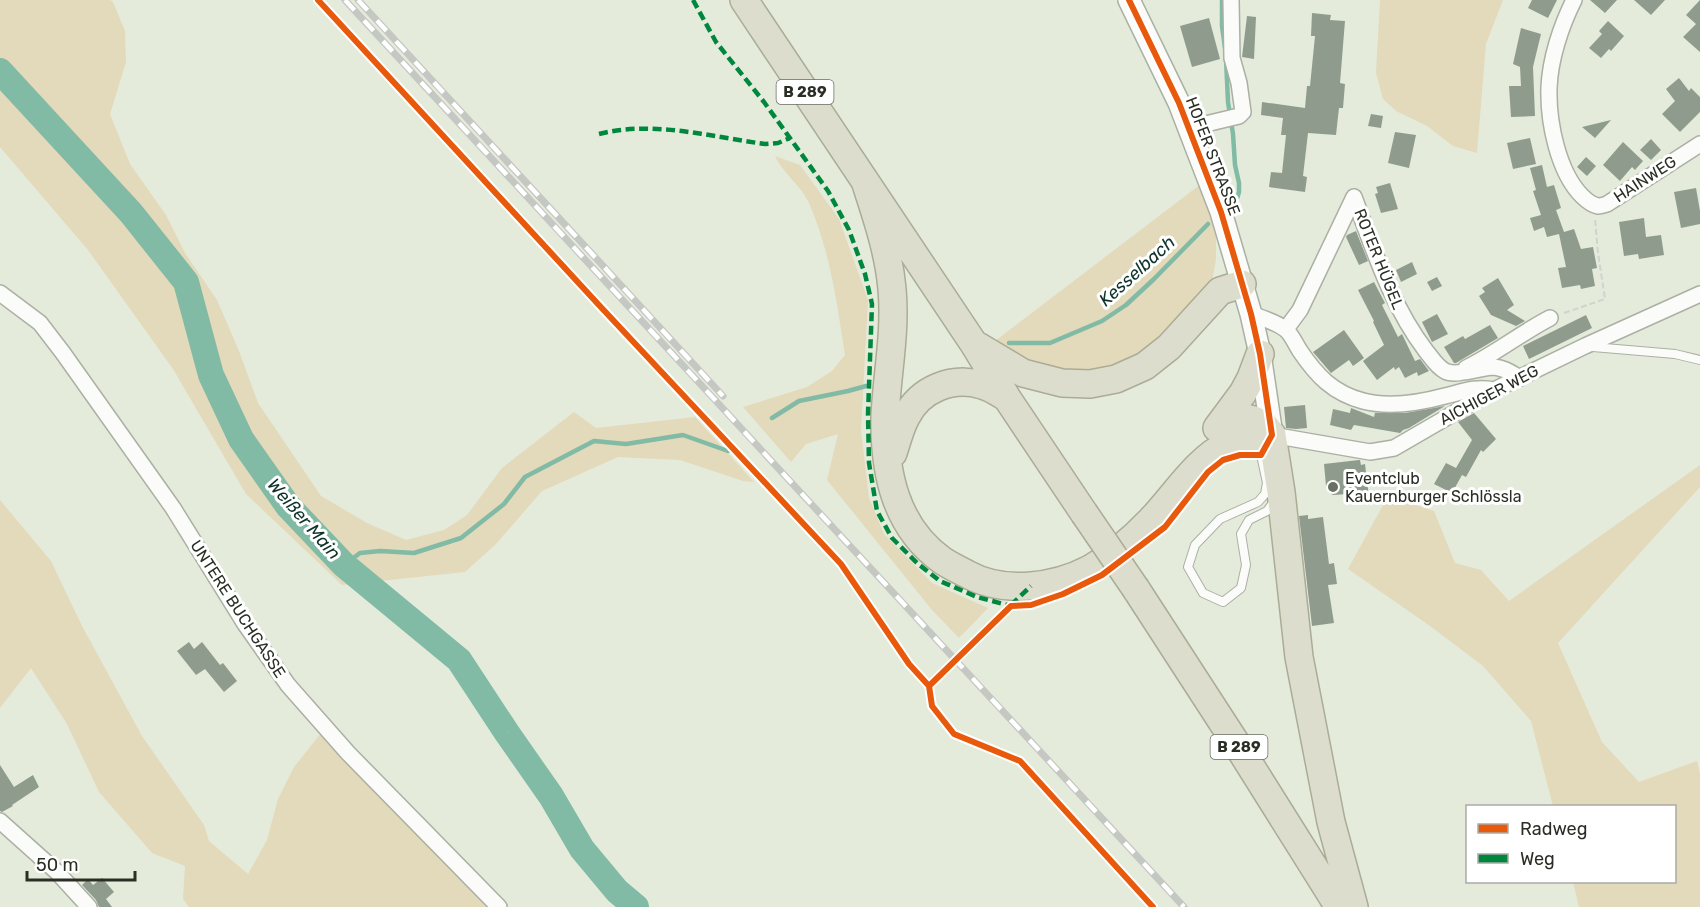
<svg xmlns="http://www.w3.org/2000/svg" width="1700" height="907" font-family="Rubik,sans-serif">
<rect width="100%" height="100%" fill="#e4ebdb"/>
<path fill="#e3d9bb" d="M0,0H110L113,2L125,31L126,62L110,114L130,164L166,215L185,253L217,300L239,351L258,403L321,496L367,523L406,540L444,530L467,515L502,468L574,412L596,428L695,417L754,482L743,481L680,460L618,457L542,491L496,544L465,572L342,585L246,494L173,369L88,250L0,147Z
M1380,0H1503L1486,44L1477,153L1453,146L1427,126L1396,111L1383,99L1376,73Z
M775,156L800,165L839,219L868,300L861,430L869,498L884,534L932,583L988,608L959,638L932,610L827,480L838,434L806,444L791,462L743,407L807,387L832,371L845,355C837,304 830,249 808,201C800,185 783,173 775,156Z
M1201,184L1216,228V259L1212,282L1147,356L1075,377L1039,369L991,344Z
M1700,465V487L1558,643L1602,742L1639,782L1697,761L1700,774V907H1579L1573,882H1674V806H1553L1531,721L1483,666L1430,626L1348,569L1388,496L1434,511L1455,563L1481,570L1509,601Z
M0,500L51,561L81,624L142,736L204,825L209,841L248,874L267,840L278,799L294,767L322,732L494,907H189L183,899L185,866L152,853L99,792L67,724L31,668L0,708Z"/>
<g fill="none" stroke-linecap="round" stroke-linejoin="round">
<path stroke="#81baa5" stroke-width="4.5" d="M1222,0V26L1225,48
M1226,59L1228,102L1233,134L1235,165L1239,183V192L1235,205
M1009,343H1050L1102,321L1126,305L1154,279L1208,224
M772,418L799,401L848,391L866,386
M344,565L360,553L380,551L414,553L461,538L504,504L525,477L594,441L626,444L683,435L728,451"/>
<path stroke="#81baa5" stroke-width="26" d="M0,71L131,213L186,282L211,375L241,439L288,506L344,565L459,660L507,733L551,796L582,849L617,891L636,907"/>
</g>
<path fill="#8f9c8d" d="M1532,0H1557L1548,18L1528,8Z
M1590,0H1617L1605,13Z
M1634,0H1665L1651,15Z
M1700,0V52L1683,37L1696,24L1686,15Z
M1312,13L1331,15L1330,20L1345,21L1340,83L1345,84L1343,108H1339L1336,135L1308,133L1303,176L1307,177L1305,192L1269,187L1271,172L1282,173L1286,135H1281L1283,118L1261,115L1262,102L1305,108L1307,86H1310L1315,36H1311Z
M1247,16L1256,17L1254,59L1242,57Z
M1209,18L1220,59L1192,67L1180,26Z
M1608,21L1624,36L1611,51L1609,49L1601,58L1589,48L1602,34L1599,31Z
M1521,28L1541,34L1533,67L1535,116L1511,117L1509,86H1521L1520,67L1513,64Z
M1679,78L1689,91L1691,88L1700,97V112L1680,132L1662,114L1675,101L1666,89Z
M1371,114L1383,116L1381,128L1368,126Z
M1611,120L1595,138L1582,127Z
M1395,132L1416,135L1409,168L1388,163Z
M1530,138L1536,164L1513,169L1507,143Z
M1651,139L1661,150L1651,160L1640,150Z
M1623,142L1643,161L1635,170L1632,167L1620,181L1603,165Z
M1586,157L1596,166L1587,176L1577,167Z
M1542,165L1547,187L1554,185L1561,208L1556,210L1564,232L1574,229L1581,249L1593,247L1597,268L1592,269L1595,286L1581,289L1580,285L1562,288L1558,268L1566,267L1559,234L1547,237L1544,227L1534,231L1530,218L1541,215L1533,191L1536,190L1530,168Z
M1390,183L1398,209L1381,213L1375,194L1378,193L1376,187Z
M1696,188L1700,211V224L1681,228L1674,192Z
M1644,218L1646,237L1661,235L1664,255L1639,259L1638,254L1624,256L1619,222Z
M1356,231L1368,261L1359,265L1346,237L1347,235Z
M1412,262L1417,274L1401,282L1396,270Z
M1437,277L1442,286L1432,291L1427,282Z
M1498,278L1514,305L1507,310L1525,321L1516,326L1491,315L1479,296L1485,292L1482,288Z
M1374,282L1385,303L1382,305L1398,337L1402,334L1415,361L1420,359L1429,371L1418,376L1417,372L1405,378L1399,367L1395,370L1394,367L1377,380L1363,361L1384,345L1373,322L1374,321L1358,290Z
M1437,314L1448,334L1432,342L1422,322Z
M1586,315L1592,328L1529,359L1523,346Z
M1490,325L1498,338L1456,363H1454L1444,347L1463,336L1465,339Z
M1344,330L1364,358L1353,366L1349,360L1331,373L1313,352Z
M1305,405L1307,428L1296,429L1286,428L1284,407Z
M1445,406L1409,428L1403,430L1400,433L1354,425L1351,430L1330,425L1333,409L1350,413L1351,408L1374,417L1375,413H1405Z
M1474,413L1496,439L1483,452L1481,450L1466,477L1462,475L1452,493L1434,484L1446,463L1456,468L1472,440L1458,422Z
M1359,460H1360L1361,465L1365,464L1370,505L1350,500L1349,494L1333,495L1329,492L1326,486L1324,464Z
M1308,515V519L1323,517L1329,564L1334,563L1337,584L1328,585L1334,623L1312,626L1299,516Z
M189,642L194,649L202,642L220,665L223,663L237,681L224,692L205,669L196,675L177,651Z
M0,765L14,787L33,775L39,787L12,805L13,806L2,812L0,811Z
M102,878L114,892L106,899L112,907H99L96,900L82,885L88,879L93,885Z"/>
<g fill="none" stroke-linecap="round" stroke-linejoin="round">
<defs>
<path id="lane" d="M1593,347L1675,354L1700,360
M1266,446L1261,455L1267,483L1265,494L1258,502L1220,519L1195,545L1188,567L1203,593L1223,602L1241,588L1246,565L1241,534L1249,520L1267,511L1275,500"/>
<path id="street" d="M1574,0C1561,26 1550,59 1549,88C1548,122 1558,172 1582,196C1586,200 1592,205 1598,206C1601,206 1604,205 1607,204L1700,144
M1189,128L1239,116L1243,112L1239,83L1232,58L1231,0
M1354,197C1374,250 1391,305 1426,351C1431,357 1437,367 1445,371C1455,377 1483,367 1494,367C1505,368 1511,373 1520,378
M0,293L40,323L63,353L173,508L245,624L288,685L348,753L499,907
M1251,314C1262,318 1276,322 1285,329C1291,333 1296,345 1300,351C1317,376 1333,393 1363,401C1390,408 1419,403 1445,396C1462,392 1476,386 1494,390
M1286,329L1300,310L1354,197
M1466,368C1495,354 1521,333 1550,318
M1272,435L1370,452L1394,448L1494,390L1585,346L1700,294
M0,821L57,872L89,907"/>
<path id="secondary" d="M1129,0L1179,103L1221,212L1251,314L1260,354L1272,435"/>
<path id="highway" d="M744,0L974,344L1007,398L1084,513
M866,184C877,218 889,253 892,289C896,332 887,374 885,416C884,472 895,527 943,561C951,566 959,570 967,574C1003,594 1054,588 1090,569C1111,557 1133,539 1150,521C1172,499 1198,457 1227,445C1241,440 1257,438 1272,435
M978,346L1023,373L1062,383L1090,384L1116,379L1145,366L1169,347L1220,291L1242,284
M1221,423L1240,417L1254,420L1264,425L1272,435L1281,492L1299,657L1331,822L1354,907
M1217,428L1243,393L1251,378L1260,354
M893,453C897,441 900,428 906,417C920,389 952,376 982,385C991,387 999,393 1007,398
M1136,589L1243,754L1339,907"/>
</defs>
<use href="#lane" stroke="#aab0a3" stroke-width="10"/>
<use href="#street" stroke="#aab0a3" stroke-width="18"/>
<use href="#secondary" stroke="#aab0a3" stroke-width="24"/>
<use href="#highway" stroke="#aaac96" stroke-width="30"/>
<path stroke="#d1d3cf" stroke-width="2" stroke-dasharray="6 3" stroke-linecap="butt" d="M1564,313L1605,299L1598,253L1595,219"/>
<use href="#lane" stroke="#fbfcfa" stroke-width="8"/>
<use href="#street" stroke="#fbfcfa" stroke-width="15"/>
<use href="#secondary" stroke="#fbfcfa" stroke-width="21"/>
<use href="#highway" stroke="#ddddcd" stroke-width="27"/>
<defs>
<path id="rail" d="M345,0L1184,907
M358,0L723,396"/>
</defs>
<use href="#rail" stroke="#c5c7c3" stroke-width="7"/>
<use href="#rail" stroke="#fff" stroke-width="4.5" stroke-dasharray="14" stroke-linecap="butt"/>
<defs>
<path id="highway-bridge" d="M1084,513L1136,589"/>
</defs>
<use href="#highway-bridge" stroke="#aaac96" stroke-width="30" stroke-linecap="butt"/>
<use href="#highway-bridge" stroke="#ddddcd" stroke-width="27"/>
<path stroke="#00873e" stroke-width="4.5" stroke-dasharray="9 4.5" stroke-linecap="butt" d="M693,0L716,42L764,102L828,191L849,230L865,274L872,304L868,414L869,463L877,511L892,538L917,563L940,581L977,597L1011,606H1015
M599,134C653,120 711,137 765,144L778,143L790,138
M1011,605L1031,586"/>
<defs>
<path id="cycleway" d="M318,0L598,304L841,564L909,664L929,686L932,706L954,734L1020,761L1153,907
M929,686L1011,606L1031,605L1063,594L1102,575L1165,527L1208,472L1223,460L1240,455H1261L1272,435L1260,354L1251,314L1221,212L1179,103L1129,0"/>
</defs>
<use href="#cycleway" stroke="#fff" stroke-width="10"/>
<use href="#cycleway" stroke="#e8590c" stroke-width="6"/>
</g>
<circle fill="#6b7064" stroke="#fff" stroke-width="2" cx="1333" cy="487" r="6"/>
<g text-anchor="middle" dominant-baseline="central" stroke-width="6" stroke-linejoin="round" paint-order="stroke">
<g fill="#fff" stroke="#6a6d66" stroke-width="1.5">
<rect x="776.5" y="80" width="57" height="24" rx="4.5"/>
<rect x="1210.5" y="735" width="57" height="24" rx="4.5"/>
</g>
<g font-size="15" font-weight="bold" fill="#2a2e24">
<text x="805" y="92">B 289</text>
<text x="1239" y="747">B 289</text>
</g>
<g font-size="16" fill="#2a2e24" stroke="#fff">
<text transform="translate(1213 156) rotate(69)">HOFER STRASSE</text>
<text transform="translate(1645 179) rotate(-33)">HAINWEG</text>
<text transform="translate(1379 259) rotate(68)">ROTER HÜGEL</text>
<text transform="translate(1489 395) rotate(-28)">AICHIGER WEG</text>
<text transform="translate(238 609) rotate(57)">UNTERE BUCHGASSE</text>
</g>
<g font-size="16" fill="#2a2e24" stroke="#fff" text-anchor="start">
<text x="1345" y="478">Eventclub<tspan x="1345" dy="18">Kauernburger Schlössla</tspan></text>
</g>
<g font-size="18" font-style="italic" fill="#0e3329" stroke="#fff">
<text transform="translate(1137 271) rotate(-42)">Kesselbach</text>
<text transform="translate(304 519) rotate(49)">Weißer Main</text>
</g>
</g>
<rect x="1466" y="805" width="210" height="78" fill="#ffffff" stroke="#aaaba7" stroke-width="1.5"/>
<rect x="1478" y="824" width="30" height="9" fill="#e8590c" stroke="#aaaba7" stroke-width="1.5"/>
<text x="1520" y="835" font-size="18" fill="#2a2e24">Radweg</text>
<rect x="1478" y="854" width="30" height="9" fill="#00873e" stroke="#aaaba7" stroke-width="1.5"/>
<text x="1520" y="865" font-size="18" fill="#2a2e24">Weg</text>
<path d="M27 871v9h108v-9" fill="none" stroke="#2a2e24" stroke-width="3"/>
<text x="36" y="871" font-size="18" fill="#2a2e24" stroke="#ffffff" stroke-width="4.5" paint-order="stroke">50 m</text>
</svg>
